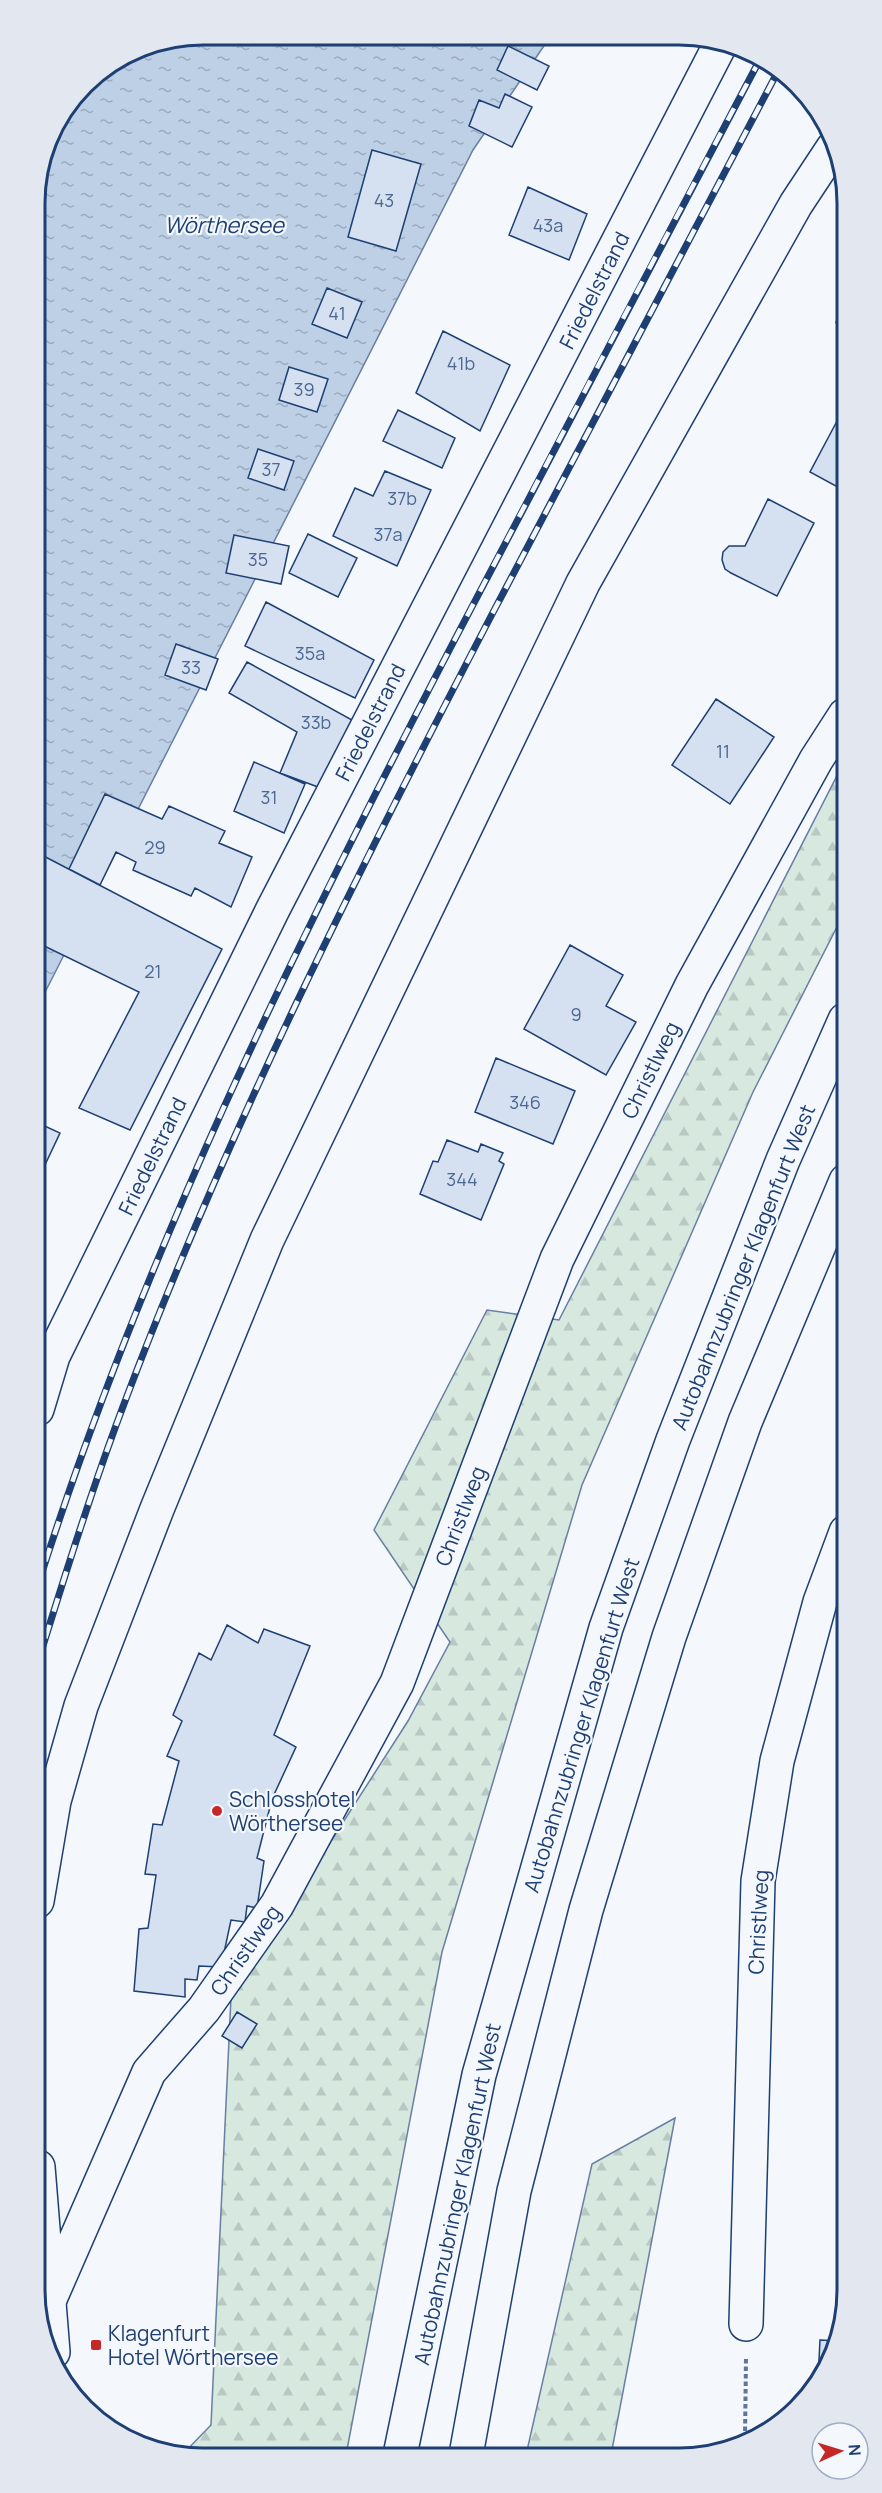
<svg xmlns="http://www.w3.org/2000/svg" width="882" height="2493" font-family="Manrope,sans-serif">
<defs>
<pattern id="forest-firs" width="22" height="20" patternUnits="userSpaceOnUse" patternTransform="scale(1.5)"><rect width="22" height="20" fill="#d7e8df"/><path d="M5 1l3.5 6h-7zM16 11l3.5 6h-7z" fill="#b8c8c3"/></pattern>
<pattern id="water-ripples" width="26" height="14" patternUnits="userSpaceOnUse" patternTransform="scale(1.5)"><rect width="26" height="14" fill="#bed0e5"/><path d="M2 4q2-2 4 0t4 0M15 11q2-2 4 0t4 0" fill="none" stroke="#9aaabe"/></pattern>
</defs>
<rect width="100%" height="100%" fill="#f4f7fb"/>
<path fill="url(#forest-firs)" stroke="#687fa3" stroke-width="1.5" d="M845,760V911L753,1092L582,1485L442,1952L346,2455H182L211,2425L231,1997L408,1721L450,1642L374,1530L487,1310L559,1320Z
M675,2118L611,2455H526L592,2164Z"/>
<path fill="url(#water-ripples)" stroke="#687fa3" stroke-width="1.5" d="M203,35L550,37L473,150L36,1010L35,192L52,128L92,77L139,47Z"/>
<path fill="#d5e0f0" stroke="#1d3f73" stroke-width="1.5" d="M508,46L549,66L537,90L497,70Z
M505,94L532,107L512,147L469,126L479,100L499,108Z
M372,150L421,164L396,251L348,237Z
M528,187L587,214L569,260L509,235Z
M327,288L362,302L347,338L312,324Z
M844,294V339L841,337L836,322L844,308L839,305Z
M443,331L510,365L480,431L416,393Z
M289,367L328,379L317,412L279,400Z
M845,406V491L810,472Z
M398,410L455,438L442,468L383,441Z
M258,449L294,461L284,490L248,478Z
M385,471L431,490L397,566L333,536L355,488L373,496Z
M768,499L814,523L777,596L731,573L725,569L722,560L723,552L729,546H745Z
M308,534L357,558L338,597L289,573Z
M234,535L289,546L281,584L226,573Z
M266,602L374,660L355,698L245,646Z
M176,644L218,659L206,690L165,675Z
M247,662L352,720L318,787L280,773L297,732L229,693Z
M716,699L774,737L730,804L672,765Z
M254,762L305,784L284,833L234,811Z
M105,794L162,819L169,806L225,831L219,843L252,857L231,907L195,888L191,896L133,870L136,862L116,852L100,885L69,869Z
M36,852L222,949L130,1130L79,1108L139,992L36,942Z
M570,945L623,975L606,1006L636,1022L606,1075L524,1029Z
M496,1058L575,1091L553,1144L475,1112Z
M36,1122L60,1133L43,1169L36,1166Z
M447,1140L478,1152L481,1144L503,1153L499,1161L504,1164L481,1220L420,1194L433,1161L438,1162Z
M227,1625L258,1643L264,1629L310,1646L274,1735L296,1747L272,1799L257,1858L264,1861L257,1908L247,1906L245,1922L231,1920L221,1967L199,1966L197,1980L185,1979V1997L134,1991L139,1929L148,1928L156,1875L145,1874L153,1824L162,1825L179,1761L167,1756L182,1721L173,1715L199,1653L211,1660Z
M237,2012L257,2024L242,2048L222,2036Z
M820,2340L838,2341L835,2354L818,2380Z"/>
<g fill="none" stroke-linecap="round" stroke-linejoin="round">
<defs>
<path id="minor" d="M37,1409L53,1356L273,909L721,43
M49,2301L149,2072L204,2009L277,1905L397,1683L557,1259L692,985L816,760L845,715
M746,2324L758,1881L777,1761L820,1602L846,1532"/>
<path id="primary" d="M37,1901L54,1801L81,1706L157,1509L267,1240L583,583L796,204L833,148
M38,2167L53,2352"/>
<path id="motorway" d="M400,2455L479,2075L606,1628L673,1440L783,1160L845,1020
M466,2455L514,2191L586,1910L669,1637L745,1422L846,1181"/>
</defs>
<use href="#minor" stroke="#1d3f73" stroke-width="36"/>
<use href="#primary" stroke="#1d3f73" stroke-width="36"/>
<use href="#motorway" stroke="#1d3f73" stroke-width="36"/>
<path stroke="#5e769c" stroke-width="4" stroke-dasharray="4.5 3" stroke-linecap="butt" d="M746,2359L745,2437L748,2441"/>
<use href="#minor" stroke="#f4f7fb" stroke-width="33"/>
<use href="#primary" stroke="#f4f7fb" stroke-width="33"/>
<use href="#motorway" stroke="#f4f7fb" stroke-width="33"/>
<defs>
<path id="rail" d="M37,1588C141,1258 294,948 454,641C555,448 656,255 758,63
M37,1665C65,1575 93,1485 127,1396C228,1129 357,874 489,620C585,438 681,255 777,73"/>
</defs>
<use href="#rail" stroke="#1d3f73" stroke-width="7"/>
<use href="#rail" stroke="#f4f7fb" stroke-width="4.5" stroke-dasharray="14" stroke-linecap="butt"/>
</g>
<g fill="#c62828" stroke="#f4f7fb" stroke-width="2">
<circle cx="217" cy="1811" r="6"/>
<rect x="90" y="2339" width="12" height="12" rx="3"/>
</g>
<g text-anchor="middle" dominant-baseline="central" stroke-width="4.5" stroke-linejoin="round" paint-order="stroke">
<g font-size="18" fill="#4b6792">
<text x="384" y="200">43</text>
<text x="548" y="225">43a</text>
<text x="337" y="313">41</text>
<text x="461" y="363">41b</text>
<text x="304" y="389">39</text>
<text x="271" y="469">37</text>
<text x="402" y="498">37b</text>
<text x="388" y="534">37a</text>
<text x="258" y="559">35</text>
<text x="310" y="653">35a</text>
<text x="191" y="667">33</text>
<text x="316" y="722">33b</text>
<text x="723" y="751">11</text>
<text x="269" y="797">31</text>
<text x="155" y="847">29</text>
<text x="153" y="971">21</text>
<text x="576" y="1014">9</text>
<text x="525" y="1102">346</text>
<text x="462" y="1179">344</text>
</g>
<g font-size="21" fill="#1d3f73" stroke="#f4f7fb">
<text transform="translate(594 290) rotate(-63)">Friedelstrand</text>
<text transform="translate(370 722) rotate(-63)">Friedelstrand</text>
<text transform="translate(650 1070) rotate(-64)">Christlweg</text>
<text transform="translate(152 1156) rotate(-64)">Friedelstrand</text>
<text transform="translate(743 1267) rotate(-68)">Autobahnzubringer Klagenfurt West</text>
<text transform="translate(460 1516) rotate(-69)">Christlweg</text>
<text transform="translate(581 1725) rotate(-73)">Autobahnzubringer Klagenfurt West</text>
<text transform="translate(758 1922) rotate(-87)">Christlweg</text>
<text transform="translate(245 1950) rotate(-55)">Christlweg</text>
<text transform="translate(457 2194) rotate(-78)">Autobahnzubringer Klagenfurt West</text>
</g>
<g font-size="21" fill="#1d3f73" stroke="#f4f7fb" text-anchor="start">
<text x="229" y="1799">Schlosshotel<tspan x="229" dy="24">Wörthersee</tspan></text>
<text x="108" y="2333">Klagenfurt<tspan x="108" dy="24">Hotel Wörthersee</tspan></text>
</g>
<g font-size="22" font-style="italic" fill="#1d3f73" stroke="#f4f7fb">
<text x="224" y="225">Wörthersee</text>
</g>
</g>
<path d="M0 0H882V2493H0ZM203 45H679A158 158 0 0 1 837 203V2290A158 158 0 0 1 679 2448H203A158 158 0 0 1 45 2290V203A158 158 0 0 1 203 45Z" fill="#e3e8f0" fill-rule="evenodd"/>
<path fill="none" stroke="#1d3f73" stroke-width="3" d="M203 45H679A158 158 0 0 1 837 203V2290A158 158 0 0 1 679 2448H203A158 158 0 0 1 45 2290V203A158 158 0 0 1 203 45Z"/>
<g transform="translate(840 2451) rotate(86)"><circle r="28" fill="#f4f7fb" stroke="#9eadc5" stroke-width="1.5"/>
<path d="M0-4.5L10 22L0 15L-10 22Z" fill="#c62828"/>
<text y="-9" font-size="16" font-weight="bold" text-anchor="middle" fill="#1d3f73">N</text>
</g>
</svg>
